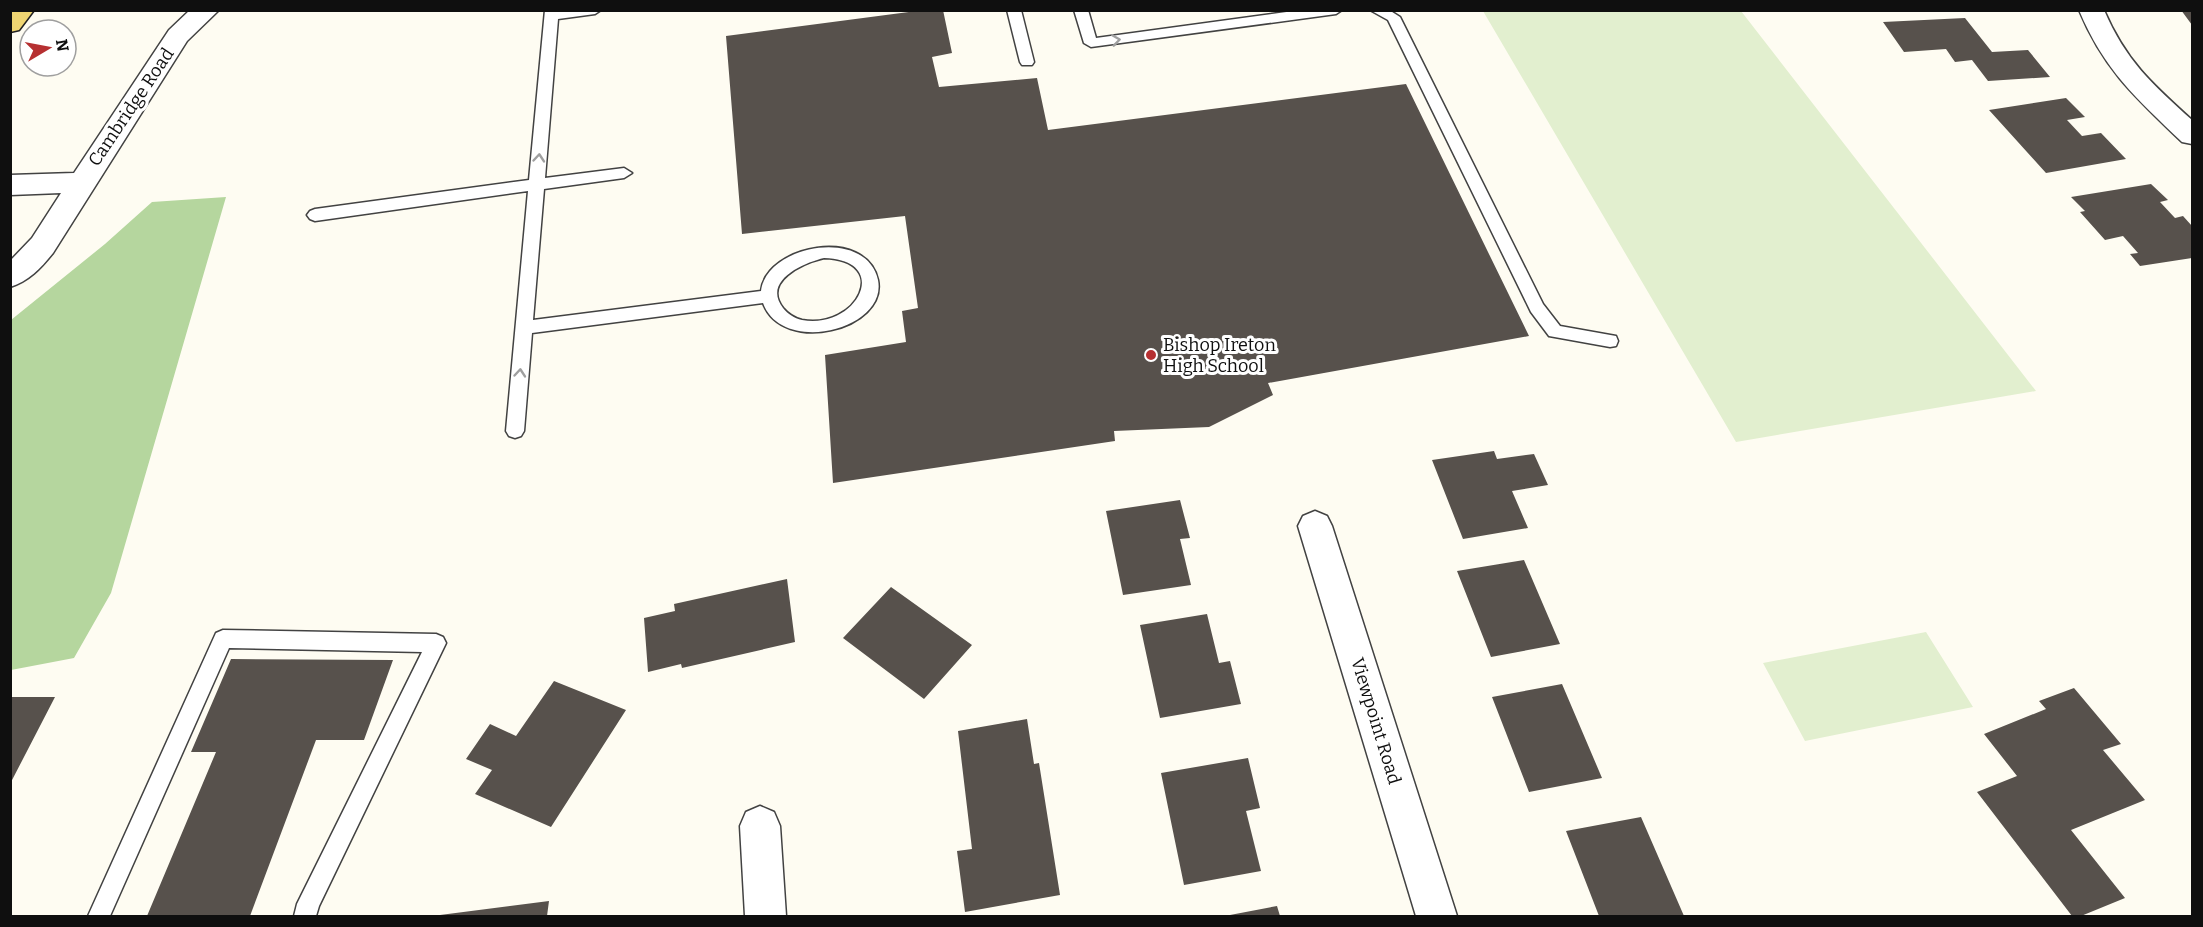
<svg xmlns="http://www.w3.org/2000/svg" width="2203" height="927" font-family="Bitter,serif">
<rect width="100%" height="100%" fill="#fefcf2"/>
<path fill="#b5d69e" d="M226,197L111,593L74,658L11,670V320L105,244L152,202Z"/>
<path fill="#e2efcf" d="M1483,11H1741L2036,391L1736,442Z
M1926,632L1973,707L1805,741L1763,663Z"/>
<path fill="#57514c" d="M924,10H943L952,53L932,57L939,87L1037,78L1048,130L1406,84L1529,336L1268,383L1273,395L1209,427L1114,431L1115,441L833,483L825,355L906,342L902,311L918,308L905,216L742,234L726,36Z
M2181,10H2192V25Z
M1965,18L1992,52L2028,50L2050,77L1988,81L1972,60L1955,62L1946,49L1904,52L1883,22Z
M2066,98L2085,117L2067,120L2082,136L2101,133L2126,159L2046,173L1989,110Z
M2151,184L2168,200L2160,202L2175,218L2183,216L2192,226V258L2140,266L2130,254L2138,253L2123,236L2105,240L2080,212L2085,211L2071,197Z
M1494,451L1497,459L1534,454L1548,485L1512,491L1528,528L1463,539L1432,460Z
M1180,500L1190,538L1180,539L1191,585L1123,595L1106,511Z
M1524,560L1560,644L1491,657L1457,571Z
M787,579L795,642L682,668L681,664L648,672L644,618L675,611L674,604Z
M891,587L972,645L924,699L843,638Z
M1207,614L1219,663L1230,661L1241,704L1160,718L1140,625Z
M231,659L393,660L364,740H316L250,916H147L216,752H191Z
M554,681L626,710L551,827L475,794L492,770L466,759L490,724L516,736Z
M1562,684L1602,778L1529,792L1492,697Z
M2074,688L2121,744L2103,750L2145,800L2071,830L2125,898L2081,916H2072L1977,792L2017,776L1984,734L2046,709L2039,701Z
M10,697H55L10,784Z
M1027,719L1034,764L1039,763L1060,895L965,912L957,851L972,849L958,731Z
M1248,758L1260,808L1246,811L1261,871L1184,885L1161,773Z
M1641,817L1684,916H1599L1566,831Z
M549,901L547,916H440V915Z
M1277,906L1280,916H1230V915Z"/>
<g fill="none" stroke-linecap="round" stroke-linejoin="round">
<defs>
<path id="service" d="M545,10H601L595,14L558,19L545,178L624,168L632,173L624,178L544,189L533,320L761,291C766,245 866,226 878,280C888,330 782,356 763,303L532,333L524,431L521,436L515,438L509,436L506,431L528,191L315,221L310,219L307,215L310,211L315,209L529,180ZM824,258C893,260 857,330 802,320C794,318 788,314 783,308C762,281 803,263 824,258Z
M1007,10H1021L1034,62L1032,65H1022L1020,62Z
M1074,10H1088L1096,38L1301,10H1342L1336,14L1091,47L1084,43Z
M1370,10H1389L1400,17L1543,304L1560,326L1616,336L1618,341L1616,346L1610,347L1549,336L1531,312L1388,20Z
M223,630L436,634L443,637L446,643L319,906L316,916H294L297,904L422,652L229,648L110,916H88L216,633Z"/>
<path id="minor" d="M190,10H219L187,41L53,253C41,268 29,281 10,287V261L32,238L61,193L10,195V175L74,173L169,30Z
M2079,10H2104C2126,61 2152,84 2192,120V144L2182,142C2136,98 2104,70 2079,10Z
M1315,511L1327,516L1332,526L1457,916H1416L1298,526L1303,516Z
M760,806L774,812L780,826L786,916H745L740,826L746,812Z"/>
<path id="primary" d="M10,10H34L19,30L10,32Z"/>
</defs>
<use href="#service" stroke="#424242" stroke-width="3"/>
<use href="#minor" stroke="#424242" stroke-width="3"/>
<use href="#primary" stroke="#202020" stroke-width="3"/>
<use href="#service" fill="#fff" fill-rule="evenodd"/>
<use href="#minor" fill="#fff" fill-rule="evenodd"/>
<use href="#primary" fill="#efd572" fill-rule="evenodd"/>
</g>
<defs><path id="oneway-chevron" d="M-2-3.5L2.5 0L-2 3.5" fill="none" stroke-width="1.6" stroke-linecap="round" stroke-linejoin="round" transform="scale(1.5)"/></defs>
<g stroke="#9f9f9f">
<use href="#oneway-chevron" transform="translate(1116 40) rotate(-8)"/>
<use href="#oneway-chevron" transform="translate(539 158) rotate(-85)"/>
<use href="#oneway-chevron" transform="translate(520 373) rotate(-85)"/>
</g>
<circle fill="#b63031" stroke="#fff" stroke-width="2" cx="1151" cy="355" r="6"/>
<g text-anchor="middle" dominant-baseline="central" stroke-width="6" stroke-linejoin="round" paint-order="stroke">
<g font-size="18" fill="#0f0f0f" stroke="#fff">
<text transform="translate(131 107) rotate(-56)">Cambridge Road</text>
<text transform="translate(1376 721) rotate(73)">Viewpoint Road</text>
</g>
<g font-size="18" fill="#0f0f0f" stroke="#fff" text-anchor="start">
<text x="1163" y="345">Bishop Ireton<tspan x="1163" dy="21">High School</tspan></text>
</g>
</g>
<rect width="2203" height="927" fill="none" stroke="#0f0f0f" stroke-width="24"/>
<g transform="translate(48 48) rotate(80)"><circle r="28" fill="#ffffff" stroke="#9f9f9f" stroke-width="1.5"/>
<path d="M0-4.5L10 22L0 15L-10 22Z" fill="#b63031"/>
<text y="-9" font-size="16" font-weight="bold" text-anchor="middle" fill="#0f0f0f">N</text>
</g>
</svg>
